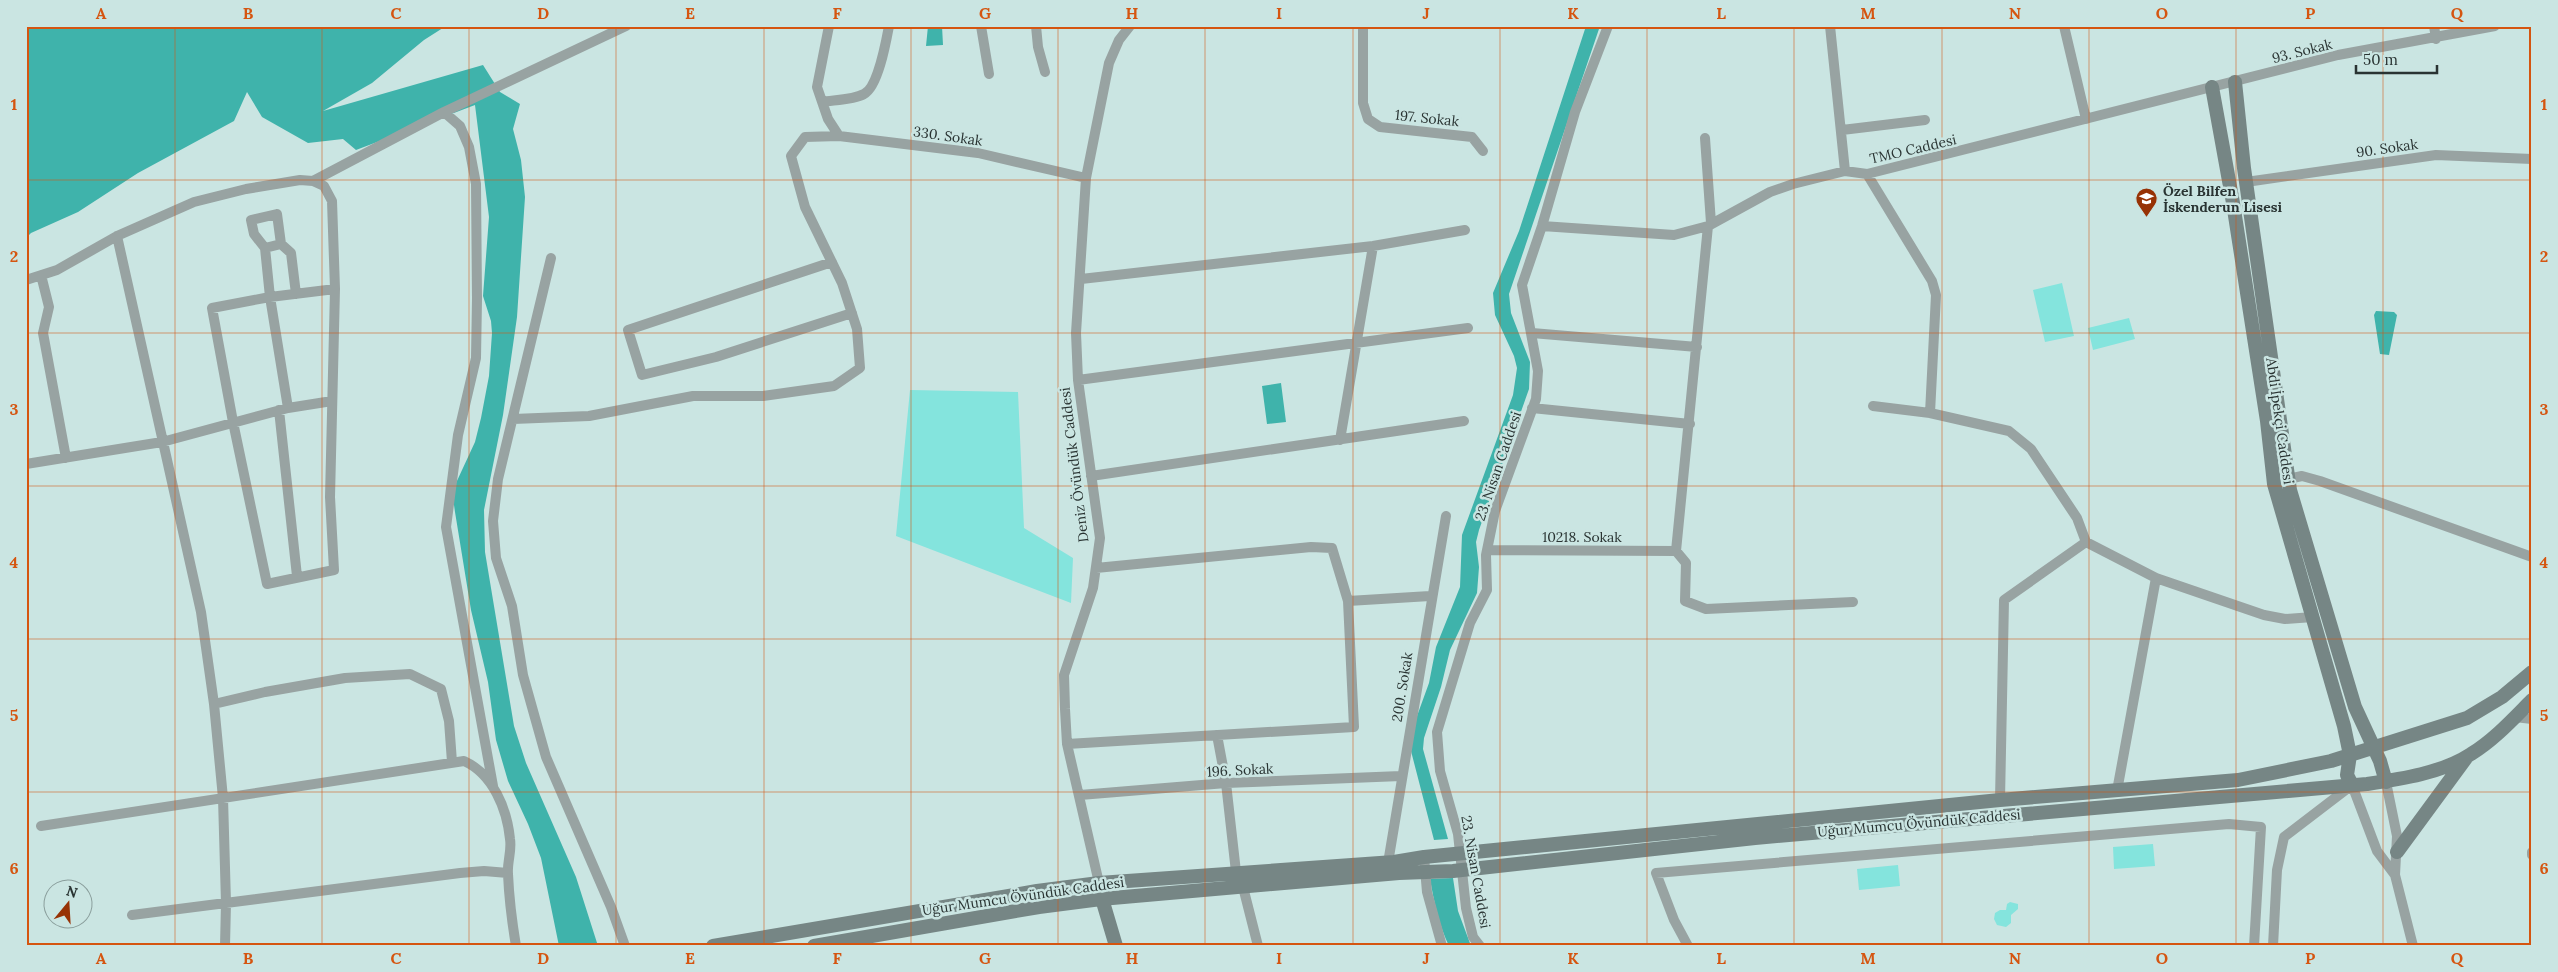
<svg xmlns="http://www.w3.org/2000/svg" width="2558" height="972" font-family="Lora,serif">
<rect width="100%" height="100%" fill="#cae5e2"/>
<path fill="#84e4dd" d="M2062,283L2074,336L2045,342L2033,290Z
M2129,318L2135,339L2093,350L2088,328Z
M910,390L1018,392L1024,528L1073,558L1071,603L896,536Z
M2153,844L2155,866L2114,869L2113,847Z
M1898,865L1900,886L1859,890L1857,869Z
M2010,902L2018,904V909L2011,915V923L2006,927L1997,925L1994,919L1995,913L2000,910H2006L2007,904Z"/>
<path fill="#3fb3ab" d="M26,26H446L424,40L372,83L323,111L483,65L500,92L520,104L513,129L521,160L525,197L517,317L503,415L484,510L485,552L514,726L526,763L576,877L598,946H559L541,858L528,824L508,781L496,740L488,682L471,610L455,512L453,498L456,483L475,442L481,418L489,376L492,333L491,321L483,296L489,217L475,105L356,150L343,139L308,143L262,117L247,92L234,121L138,173L78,212L31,233L26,238Z
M928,26H942L943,45L926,46Z
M1586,26H1600L1509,294L1511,313L1530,362L1529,389L1479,530L1476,542L1479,567L1477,593L1450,650L1441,687L1424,738L1423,749L1448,839L1434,840L1411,751L1413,727L1429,683L1436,647L1460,587L1462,535L1513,395L1517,368L1514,356L1495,315L1493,293L1519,231Z
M2376,311L2394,312L2397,315L2389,355L2380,354L2374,315Z
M1281,383L1286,422L1267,424L1262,386Z
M1453,878L1458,911L1471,946H1449C1439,925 1434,902 1430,879Z"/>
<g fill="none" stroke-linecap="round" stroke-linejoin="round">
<path stroke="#98a3a2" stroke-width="10" d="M829,26L817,87L828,119L839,136
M981,26L989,74
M1036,26L1038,47L1045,72
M1363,26V103L1368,119L1380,127L1472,137L1483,151
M1830,26L1845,171
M2064,26L2086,119
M2434,26L2436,39
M822,102C834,100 853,100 864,94C878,87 886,42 889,26
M444,112L460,126L469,147L476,184L477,299L476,358L458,435L446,527L493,786
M1842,130L1925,120
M1705,138L1711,223
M1867,174L1932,281L1936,295L1930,413
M313,181L444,112L626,26
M2246,182L2436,155L2532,159
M1542,226L1674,235L1708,226L1770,192L1793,184L1845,171L1867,174L2338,55L2495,26
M1708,226L1676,551L1686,563L1685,601L1706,609L1853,602
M117,236L201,612L214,704L223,798L226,903L225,946
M281,244L277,214L251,220L254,234L265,248L270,297L288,408
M265,248L281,244L291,253L296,294
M551,258L498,479L493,521L496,558L512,606L523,675L546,757L611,907L625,946
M832,262L628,330L642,375L716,357L852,313
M41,275L49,307L43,333L66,458
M1081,279L1373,246L1465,230
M26,280L57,270L117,236L194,202L246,189L300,180L313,181L324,186L332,201L335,289L330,497L334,570L267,584L233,422L212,308L270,297L335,289
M1532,333L1697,347
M1078,380L1468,328
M1873,406L1930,413L2009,431L2031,449L2077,518L2086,542L2156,578L2117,791
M1532,408L1690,424
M279,410L297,576
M513,419L589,416L693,396H763L834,386L860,368L857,329L842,283L805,207L791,156L805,137L839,136L978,153L1086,178
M1340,440L1373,246
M26,464L162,442L288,408L332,401
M1091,476L1464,421
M2288,479L2302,476L2320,481L2532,557
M1487,550L1676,551
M2156,578L2264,615L2285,619L2313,617
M1348,601L1430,596
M214,704L265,692L345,678L410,674L441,689L449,721L452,762
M2515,717L2532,719
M1217,735L1226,783L1236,872
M1067,744L1354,727L1348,601L1332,548L1311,547L1096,568
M2386,782L2397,836L2395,875L2413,946
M1080,795L1226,783L1401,776
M2000,800L2004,600L2086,542
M41,826L464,761C493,774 507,809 510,839C512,851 507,862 508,874C509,897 512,922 516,946
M2532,852V855
M1424,857L1427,892L1442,946
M1388,863L1446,516
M1099,883L1067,744L1065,709L1064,675L1093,588L1100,538L1078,380L1076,333L1086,178L1109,63L1119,40L1130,26
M1243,887L1258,946
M132,915L460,873L484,871L508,873
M1480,946L1473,937L1466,908L1458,834L1440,771L1437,732L1470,623L1487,590L1486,555L1495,511L1536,399L1538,371L1522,285L1542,226L1575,112L1608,26
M1688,946L1674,920L1656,873L2229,824L2261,827L2254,946
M2273,946L2277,870L2284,837L2352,785L2377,851L2395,875"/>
<path stroke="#768685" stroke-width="14" d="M2235,82L2244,168L2290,490L2355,707L2380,761L2386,782
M2212,87L2233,203L2267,421L2274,484L2344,726L2350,755L2347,775L2352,785
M2397,852L2466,758
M1100,892L1116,946
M713,946L1037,891L1099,883L1394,862L1424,857L2000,800L2238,780L2331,761L2467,718L2502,697L2532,672
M814,946L1039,907L1101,899L1399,873L1453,871L1755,838L2367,784C2401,779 2442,773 2471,754C2494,740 2513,719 2532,700"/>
</g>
<path fill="none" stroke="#d55510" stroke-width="1" stroke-opacity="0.55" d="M175,26V946M322,26V946M469,26V946M616,26V946M764,26V946M911,26V946M1058,26V946M1205,26V946M1353,26V946M1500,26V946M1647,26V946M1794,26V946M1942,26V946M2089,26V946M2236,26V946M2383,26V946M26,180H2532M26,333H2532M26,486H2532M26,639H2532M26,792H2532"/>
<defs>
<symbol id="school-pin" viewBox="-11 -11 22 30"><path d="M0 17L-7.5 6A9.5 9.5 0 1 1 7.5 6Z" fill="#973205" stroke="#cae5e2"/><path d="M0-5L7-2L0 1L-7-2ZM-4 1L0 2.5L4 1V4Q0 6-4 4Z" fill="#fff"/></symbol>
</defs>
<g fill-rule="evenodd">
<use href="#school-pin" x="2134" y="186" width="25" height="34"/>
</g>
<g text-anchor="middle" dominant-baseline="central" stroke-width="5" stroke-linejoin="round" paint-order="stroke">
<g font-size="14" fill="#293332" stroke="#cae5e2">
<text transform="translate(2302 51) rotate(-14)">93. Sokak</text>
<text transform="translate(1427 118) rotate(6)">197. Sokak</text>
<text transform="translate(948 136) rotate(8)">330. Sokak</text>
<text transform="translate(2387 148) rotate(-8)">90. Sokak</text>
<text transform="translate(1913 149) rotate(-13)">TMO Caddesi</text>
<text transform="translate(2280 421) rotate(82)">Abdi İpekçi Caddesi</text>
<text transform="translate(1074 465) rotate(-97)">Deniz Övündük Caddesi</text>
<text transform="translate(1498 466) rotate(-71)">23. Nisan Caddesi</text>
<text x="1582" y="537">10218. Sokak</text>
<text transform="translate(1402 687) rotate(-81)">200. Sokak</text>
<text transform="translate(1240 770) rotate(-3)">196. Sokak</text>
<text transform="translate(1919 823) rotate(-5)">Uğur Mumcu Övündük Caddesi</text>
<text transform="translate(1476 872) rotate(80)">23. Nisan Caddesi</text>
<text transform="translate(1023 896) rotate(-8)">Uğur Mumcu Övündük Caddesi</text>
</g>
<g font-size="14" font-weight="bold" fill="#293332" stroke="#cae5e2" text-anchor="start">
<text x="2163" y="191">Özel Bilfen<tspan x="2163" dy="16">İskenderun Lisesi</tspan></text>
</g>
</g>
<rect width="2558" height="972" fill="none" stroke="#cae5e2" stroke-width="55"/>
<g transform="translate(68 904) rotate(18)"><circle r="24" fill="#cae5e2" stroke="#8a9e9c"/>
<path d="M0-4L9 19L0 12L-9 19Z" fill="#973205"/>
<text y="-8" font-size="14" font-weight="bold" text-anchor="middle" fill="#293332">N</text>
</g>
<path d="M2356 65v8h81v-8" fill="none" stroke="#293332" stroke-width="2.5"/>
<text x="2363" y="65" font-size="15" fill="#293332" stroke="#cae5e2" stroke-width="4" paint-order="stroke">50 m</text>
<rect x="28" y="28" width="2502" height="916" fill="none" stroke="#d55510" stroke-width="2"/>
<g font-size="16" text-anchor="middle" font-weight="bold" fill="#d55510">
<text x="101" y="19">A</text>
<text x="248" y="19">B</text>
<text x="396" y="19">C</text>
<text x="543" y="19">D</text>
<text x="690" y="19">E</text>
<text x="837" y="19">F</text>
<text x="985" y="19">G</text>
<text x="1132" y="19">H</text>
<text x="1279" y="19">I</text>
<text x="1426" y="19">J</text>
<text x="1573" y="19">K</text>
<text x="1721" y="19">L</text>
<text x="1868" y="19">M</text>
<text x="2015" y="19">N</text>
<text x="2162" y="19">O</text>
<text x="2310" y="19">P</text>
<text x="2457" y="19">Q</text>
<text x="14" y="110">1</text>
<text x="2544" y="110">1</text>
<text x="14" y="262">2</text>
<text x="2544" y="262">2</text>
<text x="14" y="415">3</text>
<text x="2544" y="415">3</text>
<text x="14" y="568">4</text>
<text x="2544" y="568">4</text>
<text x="14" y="721">5</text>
<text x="2544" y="721">5</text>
<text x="14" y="874">6</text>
<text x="2544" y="874">6</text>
<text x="101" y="964">A</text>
<text x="248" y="964">B</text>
<text x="396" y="964">C</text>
<text x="543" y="964">D</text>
<text x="690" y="964">E</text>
<text x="837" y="964">F</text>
<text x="985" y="964">G</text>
<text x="1132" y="964">H</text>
<text x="1279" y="964">I</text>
<text x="1426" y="964">J</text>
<text x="1573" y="964">K</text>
<text x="1721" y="964">L</text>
<text x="1868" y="964">M</text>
<text x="2015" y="964">N</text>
<text x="2162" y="964">O</text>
<text x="2310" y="964">P</text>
<text x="2457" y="964">Q</text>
</g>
</svg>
